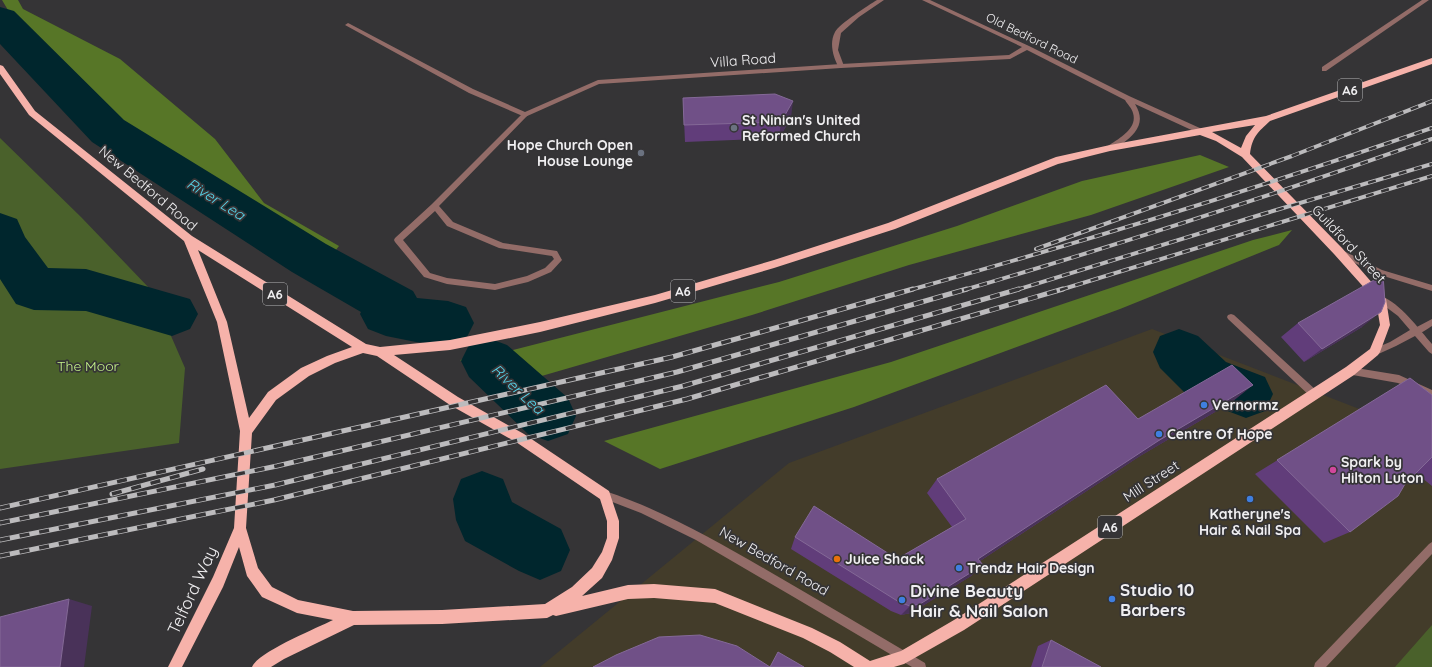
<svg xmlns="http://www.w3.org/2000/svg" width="1432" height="667" font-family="Quicksand,sans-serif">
<rect width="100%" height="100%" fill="#353436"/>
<path fill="#433c2a" d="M1152,329L1432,437V667H540L789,463Z"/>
<path fill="#4a612b" d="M0,138L81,217L151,290L185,368L179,443L0,469Z
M1432,625V667H1395Z"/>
<path fill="#577627" d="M2,0H18L23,9L120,59L215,139L264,203L339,246L329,259L211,190L137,135L65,73L18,27Z
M1200,155L1229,167L1091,215L909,265L752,315L504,387L460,360L513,350L779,282L957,226L1082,181Z
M1292,230L1279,245L1120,309L854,407L660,469L604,441L891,362L1253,240Z"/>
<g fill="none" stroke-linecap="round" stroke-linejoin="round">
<path fill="#00262d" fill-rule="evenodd" d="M0,7L14,11L124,120L326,244L413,291L417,298L448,301L466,307L474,323L466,339L448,345L416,342L386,336L368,329L360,314L361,312L292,272L92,142L0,44Z
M0,213L17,219L25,237L48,268L86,269L190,299L198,314L190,329L172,336L86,311L34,310L16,304L0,279Z
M1179,329L1198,336L1226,362L1265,377L1273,394L1265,411L1246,418L1188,396L1160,368L1153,352L1160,336Z
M488,338L507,345L568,398L576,416L568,434L548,441L528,434L469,377L461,361L469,345Z
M482,471L503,479L512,502L561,529L570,550L561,571L540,580L519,571L465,541L456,520L453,499L461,479Z"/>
<path fill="#936c68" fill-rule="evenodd" d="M877,0H884L859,17L841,33L838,50L844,66L841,68H839C833,57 829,43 835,32C839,24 869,5 877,0Z
M523,113H525L528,115L439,206L453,222L503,243L557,251L562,260L551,272L528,282L495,290L447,284L424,277L395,242L394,240L395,238L432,204ZM435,211L447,226L499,248L552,256L554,259L545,268L527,276L495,284L447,278L430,273L403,240Z
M1340,249L1382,270L1432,285V291L1377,274L1337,254L1336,252L1337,250Z
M1231,314L1234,315L1317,391L1318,394L1317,397L1314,398L1311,397L1228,319L1227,317L1228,315Z
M1432,319V326C1427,329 1419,336 1413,333L1412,331L1413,329Z"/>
<path fill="#936c68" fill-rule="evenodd" d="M922,0H930L1029,46L1129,96L1202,129L1203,131L1200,133H1198L1135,104C1146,122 1137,133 1122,144C1117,147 1113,151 1108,150L1107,148L1108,146C1118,139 1138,129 1133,113C1132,108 1127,104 1125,100L1027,50L1010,59L841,68L599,84L525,117L469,93L345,25L348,23L350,24L473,89L525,112L598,80L841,64L1009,55L1022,47Z
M1422,0H1429L1326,71H1322V67Z
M1381,296C1400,303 1419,329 1432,344V354L1429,352L1415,336L1396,346L1374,356L1371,354L1370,352L1371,350L1390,342L1410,330L1398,316L1378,301L1377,299L1378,297Z
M1350,367L1399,375L1432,390V398L1398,383L1347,374L1346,371L1347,368Z
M605,491C662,510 713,539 765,569C819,600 872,632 925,663L926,667H912L792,596L696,540L641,513L602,498L601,495L602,492Z
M1432,542V554L1326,667H1314L1315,663L1429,544Z"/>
<path fill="#f6b2aa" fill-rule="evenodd" d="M1432,58V64L1270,121C1258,132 1252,137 1250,154L1342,248L1386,299L1390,325L1380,352L1378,355L1354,375L964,630L904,664L894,667H854L830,652L803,638L715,603L654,598L628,599L556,616L553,615L547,618L442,624L354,625L284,659L271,667H252C258,652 317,628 333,620L297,613L262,597L247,576L239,547L223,587L182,667H168L213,577L234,528L240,431L217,322L184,241L29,115L0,74V65L3,66L35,111L192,236L366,344L380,347L450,340L540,322L655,295L774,260L888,223L1056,157L1110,145L1266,116ZM1255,125L1246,136L1241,148L1212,132ZM1200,135L1216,141L1242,157L1334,254L1376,301L1380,325L1370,349L1346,367L954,620L901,651L870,661L840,642L812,628L715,589L654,584L628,585L582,596L602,578L612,560L619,538V521L609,491L524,434L458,397L394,355L450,350L540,332L655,303L774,268L895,229L1058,164L1110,151ZM198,250L352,347L327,356L301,368L268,392L249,418L227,322ZM363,353L377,356L450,405L516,442L600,499L607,521V538L602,552L592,568L572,587L545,604L442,610L353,611L298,600L272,587L258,568L246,528L252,433L276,400L309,376L335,363Z"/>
<defs>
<path id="rail-far1" d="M1036,249L1292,156L1432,101
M910,290C1086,241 1259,188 1432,128
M964,290C1121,244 1277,194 1432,139
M1016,290L1263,214L1432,164
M1060,290L1432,176"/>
<path id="rail" d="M112,494L203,469
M0,508L672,357L913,289
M0,523L277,466L677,372L967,289
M0,540L275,485L683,386L1019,289
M0,556L274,500L687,399L1063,289"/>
</defs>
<use href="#rail-far1" stroke="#bcbbbd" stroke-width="4"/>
<use href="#rail" stroke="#bcbbbd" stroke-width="5"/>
<use href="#rail-far1" stroke="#353436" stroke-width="2.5" stroke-dasharray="8" stroke-linecap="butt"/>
<use href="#rail" stroke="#353436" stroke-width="3.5" stroke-dasharray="10" stroke-linecap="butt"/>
</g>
<path fill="#613d7a" d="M683,98L791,118L779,138L685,142Z
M1298,323L1362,327L1304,362L1281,337Z
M1410,378L1432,395V486L1416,473L1350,532L1324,543L1255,474Z
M1232,402L1140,456L980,561L983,565L971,576L911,613L901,615L891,611L791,549L795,537L897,559L952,527L927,493L937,479L1138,419Z
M1051,640L1101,667H1031L1038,646Z"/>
<path fill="#493259" d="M793,101L791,118L779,138L781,122Z
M1381,312L1362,327L1304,362L1322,349Z
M1253,385L1232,402L1140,456L966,570L978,559L1158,441Z
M983,565L971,576L911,613L901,615L910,606Z
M69,599L92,606L84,667H60Z"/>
<path fill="#705087" stroke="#846997" d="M775,94L793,101L781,122L684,125L683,98Z
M1383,275L1385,302L1381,312L1322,349L1298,323Z
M1232,365L1253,385L1158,441L978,559L983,565L920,604L910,606L899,602L795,537L814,506L897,559L966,519L937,479L1106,385L1138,419Z
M1410,378L1432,395V457L1405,484L1398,496L1350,532L1277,460Z
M69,599L60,667H0V617Z
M700,635L737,646L770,667L778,652L804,667H593L616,655L659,637Z
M1051,640L1101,667H1042Z"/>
<g fill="#6b7280" stroke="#353436" stroke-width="1.5">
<circle cx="734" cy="128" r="4"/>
<circle cx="641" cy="153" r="4"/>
</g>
<g fill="#3f7fe0" stroke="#353436" stroke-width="1.5">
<circle cx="1204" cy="405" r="4"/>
<circle cx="1159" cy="434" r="4"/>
<circle cx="1250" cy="499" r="4"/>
<circle cx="959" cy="568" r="4"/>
<circle cx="1112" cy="599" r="4"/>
<circle cx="902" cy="600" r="4"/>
</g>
<circle fill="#d1479c" stroke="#353436" stroke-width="1.5" cx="1333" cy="470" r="4"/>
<circle fill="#e8710a" stroke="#353436" stroke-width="1.5" cx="837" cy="559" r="4"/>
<g text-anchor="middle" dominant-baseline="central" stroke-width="3.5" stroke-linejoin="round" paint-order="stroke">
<g font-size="12" fill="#f0eff1" stroke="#353436">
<text transform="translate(1032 38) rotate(26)">Old Bedford Road</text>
</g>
<g fill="#353436" stroke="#b8b7b9" stroke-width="1">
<rect x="1338" y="79" width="24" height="22" rx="3"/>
<rect x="671" y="280" width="24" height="22" rx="3"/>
<rect x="263" y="283" width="24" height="22" rx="3"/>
<rect x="1098" y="516" width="24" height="22" rx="3"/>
</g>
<g font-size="13" font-weight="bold" fill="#f0eff1">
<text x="1350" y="90">A6</text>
<text x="683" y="291">A6</text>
<text x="275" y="294">A6</text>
<text x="1110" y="527">A6</text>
</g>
<g font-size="14" fill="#f0eff1" stroke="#353436">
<text transform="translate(743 60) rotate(-4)">Villa Road</text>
<text transform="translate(148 188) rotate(40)">New Bedford Road</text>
<text transform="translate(1349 244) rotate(47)">Guildford Street</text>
<text transform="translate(1151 481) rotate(-33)">Mill Street</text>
<text transform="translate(774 561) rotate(30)">New Bedford Road</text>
</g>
<g font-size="14" font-weight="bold" fill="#f0eff1" stroke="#353436" text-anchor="start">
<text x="742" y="120">St Ninian's United<tspan x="742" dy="16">Reformed Church</tspan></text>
<text x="633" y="145" text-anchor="end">Hope Church Open<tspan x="633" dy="16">House Lounge</tspan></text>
<text x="1212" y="405">Vernormz</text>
<text x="1167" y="434">Centre Of Hope</text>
<text x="1341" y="462">Spark by<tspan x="1341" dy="16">Hilton Luton</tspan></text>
<text x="1250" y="514" text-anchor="middle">Katheryne's<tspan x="1250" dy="16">Hair &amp; Nail Spa</tspan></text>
<text x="845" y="559">Juice Shack</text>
<text x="967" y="568">Trendz Hair Design</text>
</g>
<g font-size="14" fill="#c6f48a" stroke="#353436">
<text x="88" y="366">The Moor</text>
</g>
<g font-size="15" font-style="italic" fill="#56d4ea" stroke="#353436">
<text transform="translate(216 199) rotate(32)">River Lea</text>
<text transform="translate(518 389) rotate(43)">River Lea</text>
</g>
<g font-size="17" font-weight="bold" fill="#f0eff1" stroke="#353436" text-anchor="start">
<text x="1120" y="589">Studio 10<tspan x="1120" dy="20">Barbers</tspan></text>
<text x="910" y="590">Divine Beauty<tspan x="910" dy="20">Hair &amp; Nail Salon</tspan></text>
</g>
<g font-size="17" fill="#f0eff1" stroke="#353436">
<text transform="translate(192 590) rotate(-65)">Telford Way</text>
</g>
</g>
</svg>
